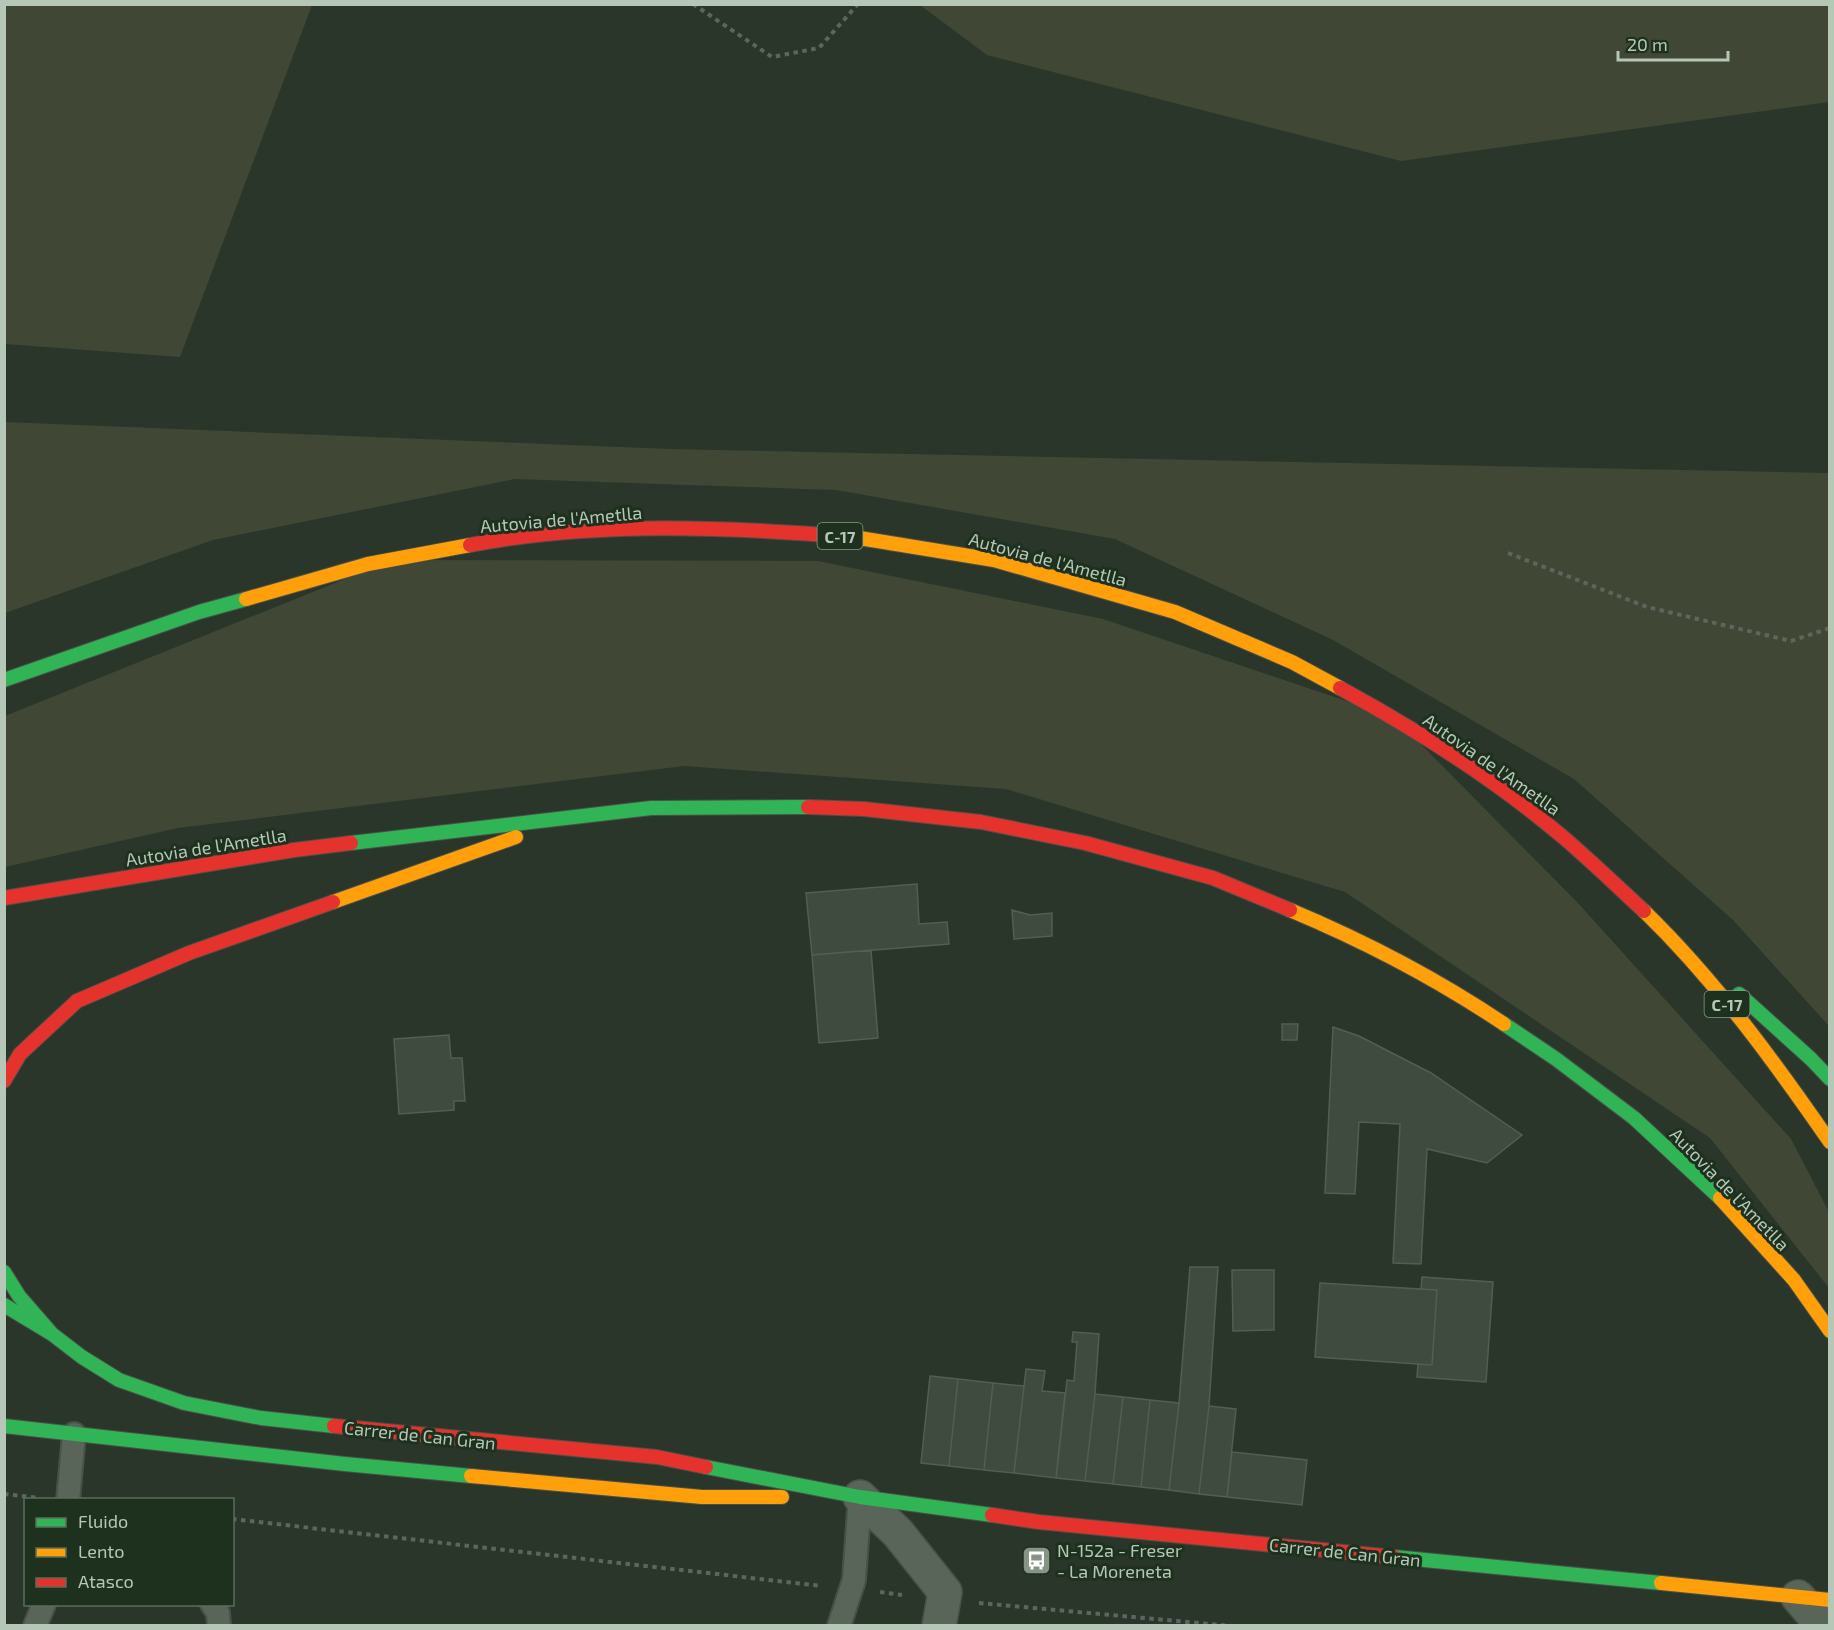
<svg xmlns="http://www.w3.org/2000/svg" width="1834" height="1630" font-family="'Exo 2',sans-serif">
<rect width="100%" height="100%" fill="#2b362b"/>
<path fill="#404734" d="M4,5H312L180,357L5,344Z
M920,5H1829V102L1401,161L987,55Z
M5,422L669,449L1829,473V1026L1733,920L1574,779L1333,640L1115,539L836,490L515,479L213,540L5,613Z
M392,560L818,561L1103,619L1394,717L1577,902L1791,1139L1829,1212V1288L1710,1138L1345,892L1006,789L684,766L178,828L5,867V716Z"/>
<path fill="#3f4b3f" stroke="#525e53" stroke-width="1.5" d="M917,884L919,924L947,922L949,944L812,955L806,893Z
M1012,910L1030,915L1052,913V936L1014,939Z
M871,950L878,1038L819,1043L812,955Z
M1282,1024H1298L1297,1040H1282Z
M1333,1027L1359,1036L1431,1073L1522,1135L1487,1163L1427,1149L1421,1264L1393,1263L1400,1124L1359,1122L1355,1194L1325,1193Z
M449,1035L451,1058H462L465,1101H454V1110L399,1114L394,1039Z
M1190,1267H1218L1209,1406L1199,1494L1169,1490L1179,1403Z
M1232,1270H1274V1330L1233,1331Z
M1422,1277L1493,1282L1486,1382L1417,1377L1418,1364L1432,1365L1437,1290L1421,1289Z
M1320,1283L1437,1290L1432,1365L1315,1357Z
M1073,1332L1099,1334L1095,1394L1085,1481L1056,1478L1067,1380L1074,1381L1077,1342H1072Z
M1026,1369L1045,1371L1042,1391L1065,1393L1056,1478L1014,1473Z
M930,1376L958,1379L949,1466L921,1463Z
M958,1379L993,1383L984,1470L949,1466Z
M993,1383L1024,1386L1014,1473L984,1470Z
M1095,1394L1123,1397L1113,1484L1085,1481Z
M1123,1397L1150,1400L1141,1487L1113,1484Z
M1150,1400L1179,1403L1169,1490L1141,1487Z
M1209,1406L1236,1409L1227,1497L1199,1494Z
M1232,1452L1307,1460L1302,1505L1227,1497Z"/>
<g fill="none" stroke-linecap="round" stroke-linejoin="round">
<defs>
<path id="lane" d="M68,1500L74,1434
M212,1604L218,1613L219,1626
M35,1626L44,1604
M839,1626L854,1580L860,1497"/>
<path id="street" d="M860,1497L898,1533L945,1592L939,1626
M1798,1597L1823,1626"/>
<path id="fast" d="M4,680L199,612L246,599
M351,843L651,808L808,807
M1739,994L1811,1059L1830,1079
M1504,1024L1556,1059L1634,1118L1720,1198
M4,1272L19,1296L52,1334
M4,1305L52,1334L82,1357L119,1380L184,1403L261,1418L334,1426
M4,1426L345,1464L471,1476
M706,1467L860,1497L992,1515
M1394,1557L1661,1583"/>
<path id="slow" d="M853,537L994,560L1175,612L1292,662L1340,688
M246,599L368,564L470,545
M333,902L516,837
M1290,910C1364,941 1437,979 1504,1024
M1644,911C1715,980 1774,1061 1830,1142
M1720,1198L1794,1280L1830,1331
M471,1476L702,1497H782
M1661,1583L1830,1600"/>
<path id="jam" d="M470,545C597,521 726,527 853,537
M1340,688C1417,730 1496,780 1563,837C1591,861 1617,886 1644,911
M808,807L864,809L981,822L1085,843L1213,878L1290,910
M4,898L294,850L351,843
M4,1081L20,1054L77,1001L189,953L333,902
M334,1426L657,1457L706,1467
M992,1515L1039,1522L1394,1557"/>
</defs>
<use href="#lane" stroke="#485048" stroke-width="26"/>
<use href="#street" stroke="#485048" stroke-width="36"/>
<use href="#fast" stroke="#485048" stroke-width="16"/>
<use href="#slow" stroke="#485048" stroke-width="16"/>
<use href="#jam" stroke="#485048" stroke-width="16"/>
<path stroke="#5d665c" stroke-width="4" stroke-dasharray="4.5 4.5" stroke-linecap="butt" d="M693,4L772,57L819,48L858,4
M1508,553L1647,607L1791,641L1830,628
M4,1494L40,1498
M232,1519L822,1586
M880,1592L902,1595
M979,1603L1232,1626"/>
<use href="#lane" stroke="#5a655a" stroke-width="22"/>
<use href="#street" stroke="#5a655a" stroke-width="33"/>
<use href="#fast" stroke="#30b455" stroke-width="14"/>
<use href="#slow" stroke="#ff9f0a" stroke-width="14"/>
<use href="#jam" stroke="#e5322d" stroke-width="14"/>
</g>
<defs>
<symbol id="bus-square" viewBox="-11 -11 22 22"><rect x="-9" y="-9" width="18" height="18" rx="4" fill="#859485" stroke="#1e311f"/><path d="M-5-6H5V4H4V6H2V4H-2V6H-4V4H-5ZM-3.5-4V0h7V-4ZM-3.5 1.2v1.5H-2V1.2ZM2 1.2v1.5H3.5V1.2Z" fill="#fff"/></symbol>
</defs>
<g fill-rule="evenodd">
<use href="#bus-square" x="1020" y="1544" width="33" height="33"/>
</g>
<g text-anchor="middle" dominant-baseline="central" stroke-width="6" stroke-linejoin="round" paint-order="stroke">
<g fill="#1e311f" stroke="#889a89" stroke-width="1.5">
<rect x="817.5" y="523" width="45" height="26" rx="4.5"/>
<rect x="1704.5" y="991" width="45" height="26" rx="4.5"/>
</g>
<g font-size="16" font-weight="bold" fill="#b5c7b6">
<text x="840" y="536">C-17</text>
<text x="1727" y="1004">C-17</text>
</g>
<g font-size="18" fill="#b5c7b6" stroke="#1e311f">
<text transform="translate(561 519) rotate(-5)">Autovia de l'Ametlla</text>
<text transform="translate(1048 559) rotate(15)">Autovia de l'Ametlla</text>
<text transform="translate(1492 764) rotate(35)">Autovia de l'Ametlla</text>
<text transform="translate(206 847) rotate(-9)">Autovia de l'Ametlla</text>
<text transform="translate(1730 1189) rotate(46)">Autovia de l'Ametlla</text>
<text transform="translate(420 1435) rotate(6)">Carrer de Can Gran</text>
<text transform="translate(1345 1552) rotate(6)">Carrer de Can Gran</text>
</g>
<g font-size="18" fill="#b5c7b6" stroke="#1e311f" text-anchor="start">
<text x="1057" y="1550">N-152a - Freser<tspan x="1057" dy="21">- La Moreneta</tspan></text>
</g>
</g>
<rect width="1834" height="1630" fill="none" stroke="#b5c7b6" stroke-width="12"/>
<rect x="24" y="1498" width="210" height="108" fill="#1e311f" stroke="#5a6d5b" stroke-width="1.5"/>
<rect x="36" y="1518" width="30" height="9" fill="#30b455" stroke="#5a6d5b" stroke-width="1.5"/>
<text x="78" y="1528" font-size="18" fill="#b5c7b6">Fluido</text>
<rect x="36" y="1548" width="30" height="9" fill="#ff9f0a" stroke="#5a6d5b" stroke-width="1.5"/>
<text x="78" y="1558" font-size="18" fill="#b5c7b6">Lento</text>
<rect x="36" y="1578" width="30" height="9" fill="#e5322d" stroke="#5a6d5b" stroke-width="1.5"/>
<text x="78" y="1588" font-size="18" fill="#b5c7b6">Atasco</text>
<path d="M1618 51v9h110v-9" fill="none" stroke="#b5c7b6" stroke-width="3"/>
<text x="1627" y="51" font-size="18" fill="#b5c7b6" stroke="#1e311f" stroke-width="4.5" paint-order="stroke">20 m</text>
</svg>
